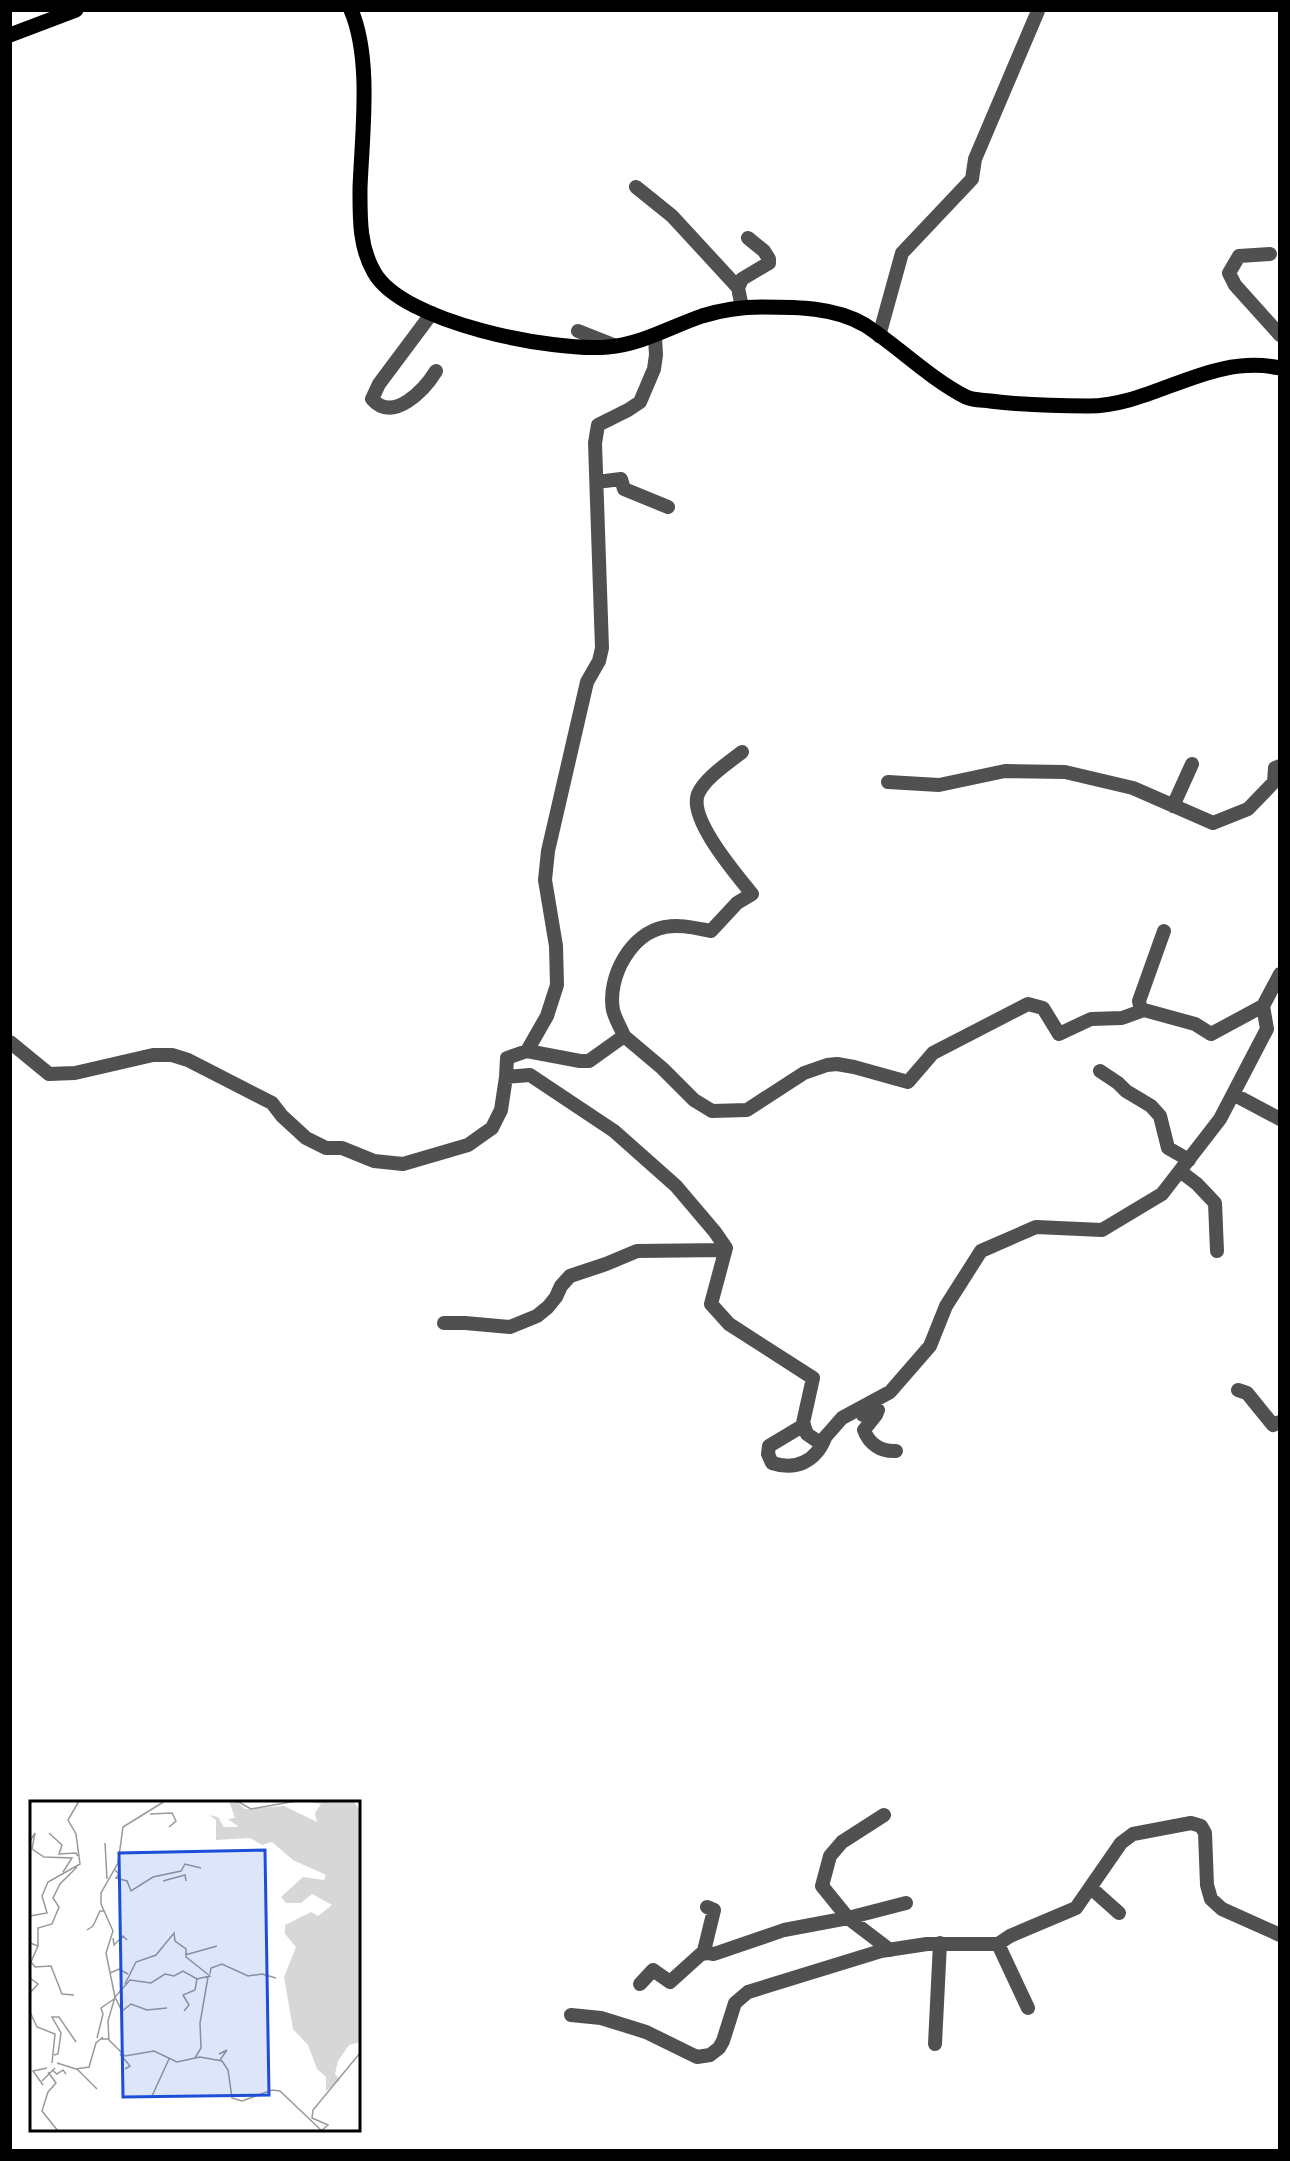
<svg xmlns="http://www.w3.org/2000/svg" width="1290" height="2161" font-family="Rubik,sans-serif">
<rect width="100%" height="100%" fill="#fff"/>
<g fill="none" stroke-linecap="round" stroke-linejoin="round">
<path stroke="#505050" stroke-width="14" d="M636,187L672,216L731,280L738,288L742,307
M1270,254L1239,256L1229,273L1235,285L1280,335
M738,288L742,279L769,263V259L764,251L748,238
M432,313L379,384L372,399C393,424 425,389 436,371
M578,331L616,346
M879,336L902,253L972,179L975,159L1038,11
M597,482L621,479L624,489L668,507
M888,782L939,785L1005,771L1065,772L1133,788L1213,823L1248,809L1274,782L1275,768L1280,766
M1173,806L1192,764
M1263,1006L1211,1034L1195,1024L1144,1010L1122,1018L1091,1019L1059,1034L1043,1008L1028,1004L933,1053L908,1082L854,1067L837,1064L827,1065L804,1073L747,1110L712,1111L694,1100L662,1068L624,1036L589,1061H580L527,1051L507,1058L506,1077L530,1075L614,1131L676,1186L715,1232L726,1248L711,1304L729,1324L813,1378L803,1423L807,1434L820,1443L842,1418L890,1392L930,1346L946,1306L981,1251L1036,1227L1102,1230L1162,1194L1220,1119L1267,1029L1263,1006L1280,974
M1141,1011L1139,1001L1164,931
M624,1036C621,1028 615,1019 613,1010C607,977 631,933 665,927C680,924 695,928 711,931L737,903L752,894C737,875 688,819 698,794C705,778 728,763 742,752
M10,1042L49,1074L75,1073L153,1055H172L188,1060L272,1103L282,1116L306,1138L326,1148H342L374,1161L403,1164L468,1145L492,1128L501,1110L506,1077
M527,1051L547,1016L557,985L556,946L545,880L548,851L587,682L599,661L602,648L595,443L598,425L628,410L640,402L654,369L656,355L655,337
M1100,1071L1118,1083L1126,1091L1151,1106L1160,1116L1168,1148L1189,1160
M1233,1094L1280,1119
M1180,1171L1197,1184L1215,1203L1217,1251
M444,1323H465L510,1327L537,1316L548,1307L556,1297L561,1286L570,1276L606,1264L637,1251L725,1250
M1238,1390L1247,1393L1273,1425L1280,1422
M863,1415L878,1410L876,1415L864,1430C869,1444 881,1452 896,1451
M804,1425L769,1446L768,1454L772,1463C796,1471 816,1461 825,1438
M884,1815L842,1842L830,1856L822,1886L848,1918L890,1950
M1091,1888L1119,1913
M707,1907L714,1910L704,1951L708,1953L714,1954L784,1930L848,1918L906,1903
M998,1944L1028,2008
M640,1984L653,1970L670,1982L701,1954L708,1953
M571,2015L601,2018L646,2032L697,2057L710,2055L719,2048L723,2041L735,2003L748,1992L881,1951L927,1944H998L1010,1936L1076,1908L1121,1843L1133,1834L1191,1823L1201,1826L1205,1833L1207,1885L1211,1899L1222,1909L1280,1935
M935,2044L940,1943"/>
<path stroke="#000" stroke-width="15" d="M351,10C372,59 362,134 360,188C360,217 359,246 374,272C402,323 554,352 608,347C642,344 670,327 702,316C721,310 742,307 762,307C796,307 835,307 865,325C899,347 929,378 966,397C972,400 982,400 990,401C1022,405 1056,406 1088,406C1154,406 1209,353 1280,368
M10,35L76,10"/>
</g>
<g transform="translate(30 1801)">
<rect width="330" height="330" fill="#fff"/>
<path d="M199,0H206L215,8L254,5L287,21L285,12L291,3L273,0H323L330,9V241L319,244L308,260L305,273L310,279L296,290V276L287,268L278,244L263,228L254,176L266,146L255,133V124L281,111L288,115L302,104L282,93L271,102H256L251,96L273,76L294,79L296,74L263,59L242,41L232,44L220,37L186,39V19L179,14L188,16L194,26H209L198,18L205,17Z" fill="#d7d7d7"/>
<path fill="none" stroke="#999" stroke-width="1.5" d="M207,0L221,8L266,0M120,13L142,12L146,20L139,26M19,32L32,44L29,53L46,52L48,55M0,40L5,32L2,48L14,56L42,57L33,71M75,42L77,78M85,69L89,73L86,77L97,80L101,90L123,76L151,70L155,63L171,67M133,80L155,74L156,80M0,115L17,112L12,95L18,81L50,63L46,33L38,19L49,0M57,129L63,125L70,110H74M83,137L84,144L93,135L97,139M0,142L8,145V127L22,123L29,106L23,97L30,83L47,66M8,145L1,161L5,166L21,165L32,193L44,194M155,154L187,145M80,172L89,168L98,173M180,173L181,167L192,163L218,175L232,173L246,177M0,177L8,183L0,192M95,183L106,161L126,154L144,132L145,140L156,148V156L180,175L167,178L153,170L144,175L135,173L121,182L100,179L85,196L92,210L101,203L117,209L137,207M154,210L159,204L153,194L165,189L167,178M0,211L7,226L25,233L22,262M67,237L73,213L71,207L84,198M70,238H78L95,255L124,250L147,261L170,256L192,260L198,269L202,297L212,300L242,289L250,290L292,330M79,240L78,220L85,196L76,152L83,130L71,103V92L88,62L93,26L135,0M90,253L100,265L95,268M189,253L197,249L190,259M24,254L28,253L31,232L22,216H29L46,241M165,257L171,247L170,222L178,176M27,262L46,268L59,266L66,242L73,236M47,268L67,288M22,269L27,273L33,269L36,273M18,271L26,282L18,291L12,310L28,330M12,280L25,267M13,284L3,270L17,267M122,295L139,258M292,329L298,324L282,317L283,309L330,252"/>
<path fill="#1d4ed8" fill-opacity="0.15" stroke="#1d4ed8" stroke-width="3" d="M235,49L239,294L93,296L89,52Z"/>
<rect width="330" height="330" fill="none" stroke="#000" stroke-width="3"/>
</g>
<rect width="1290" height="2161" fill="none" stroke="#000000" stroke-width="24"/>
</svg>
